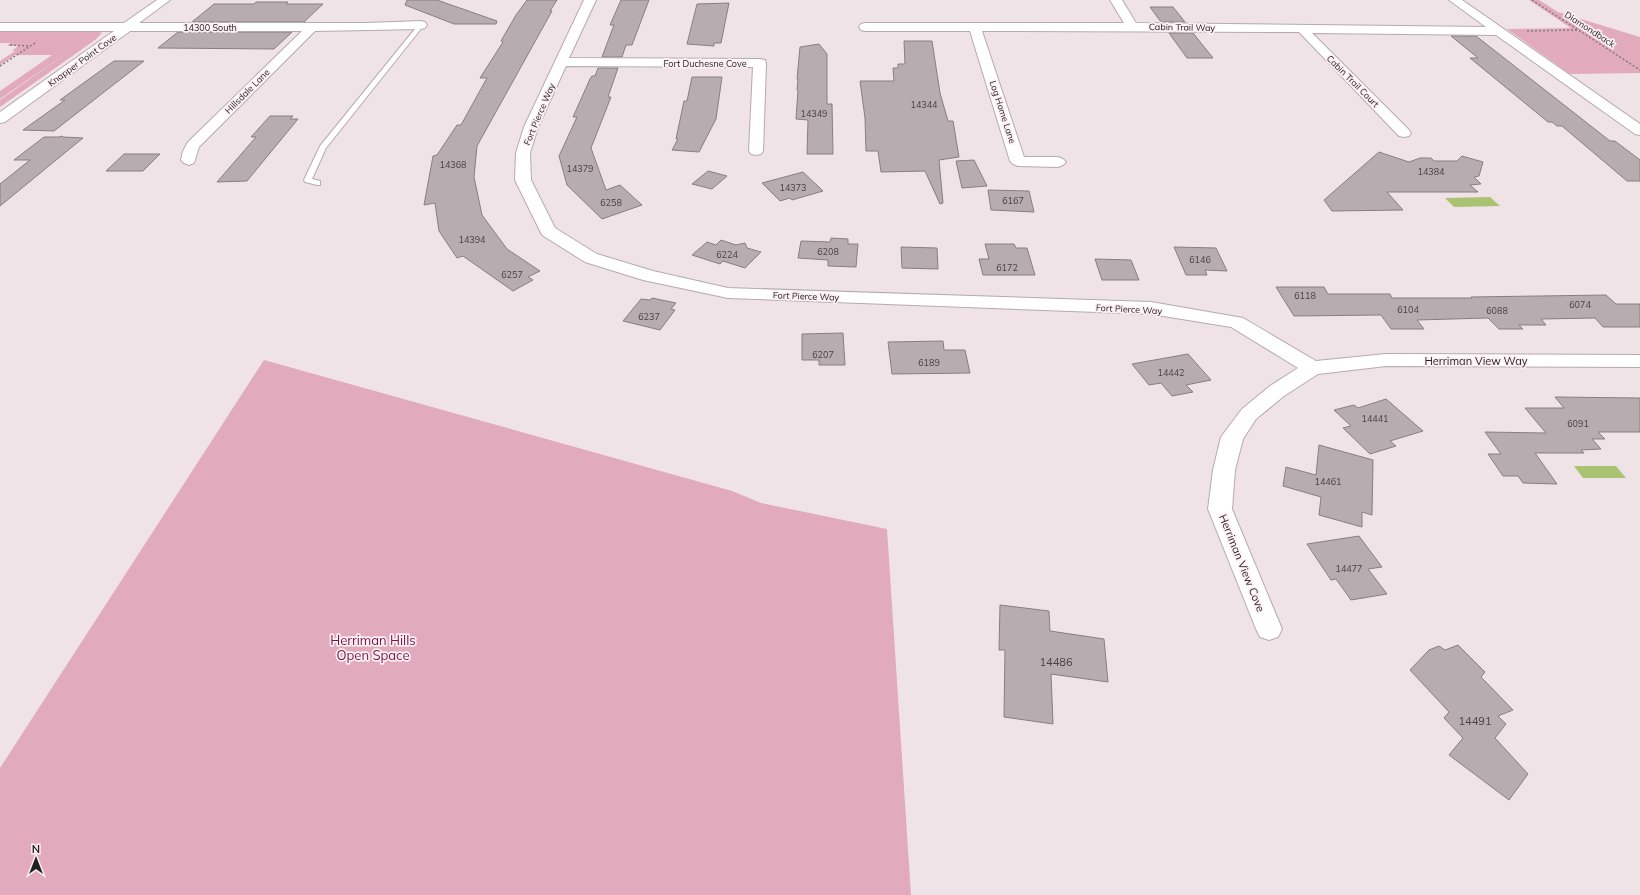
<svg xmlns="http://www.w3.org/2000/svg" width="1640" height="895" font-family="Mulish,sans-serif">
<rect width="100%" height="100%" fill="#efe3e7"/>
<path fill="#e2aabd" d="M1529,0H1539L1558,12L1640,37V73L1570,74L1507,29L1571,28Z
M0,30L96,31L102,33L95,40L0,107V100L77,46L0,99V91L52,55H15L0,65V61L15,51H12L18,46H7L10,43H0Z
M264,360L732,491L761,503L887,529L911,895H0V768Z"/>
<path fill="#a9c372" d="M1490,197L1500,206L1454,207L1445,198Z
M1574,466H1616L1626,478H1583Z"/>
<path fill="#b7acaf" stroke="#887e81" d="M407,0H437L497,21L496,24H454L405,5Z
M527,0H557L550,11H552L477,146L474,177L482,215L507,249L540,271L528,277L533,280L513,291L463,256L457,258L439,231L435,203L424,205L433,156L437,155L457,125H461L487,78H480L503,42L501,41L516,15Z
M621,0H649L632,45H626L622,57H602L614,25H610Z
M256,2H288L286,4H323L304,22H192L214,4H254Z
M729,3L721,43H714V46L687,44L697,4Z
M1150,7H1173L1185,22H1161Z
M178,32H292L274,49L158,48Z
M1169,33H1193L1213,58H1187Z
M1451,36H1476L1610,141H1615L1640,160V181H1627L1562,126H1557L1552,122H1548L1470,58H1478Z
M904,41H932L940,93L948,121H953L959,157L939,160L943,203L940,204L925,171L881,172L878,151H866L865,118L860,81H894L893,68H898V64H905Z
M819,44L827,54V104H832L833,154H807L808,120L796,119L798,90H797L798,79H797L800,47Z
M114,61H144L54,131L23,130L65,100H60Z
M598,68H618L608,97H611L591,148L606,190L620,185L642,205L602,219L567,185L559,156L577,117H573L590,79L592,76H595Z
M692,77H722L716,119L699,152L672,150L678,139H676L684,101H687Z
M270,116H293L290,119H298L247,181L217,182L256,137H251Z
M62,136L63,137L83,138L0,206V184L30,160H14L44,137H59Z
M1379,152L1409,162L1420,158H1431L1434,161H1457L1462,156L1483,162L1479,176L1474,177L1481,184L1470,185L1478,192H1387L1403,210L1332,211L1324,200Z
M124,154H160L143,171H106Z
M974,160L987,186L962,188L956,161Z
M708,171L727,176L712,189L692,184Z
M803,172L823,191L792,200L790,198L780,201L762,183Z
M988,190L1029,191L1034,212L991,210Z
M831,238L848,239V244H858L856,267L828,266V260L798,258L801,241L830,242Z
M721,240L736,245L745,243L747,248L761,252L745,268L723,261L720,264L692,255L707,242L716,245Z
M985,244H1014L1016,248H1027L1035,275H983L979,259H989Z
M901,247L937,248L938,269L902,268Z
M1174,247L1216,248L1227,271L1205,270L1207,275H1186Z
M1095,259L1131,260L1139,280H1102Z
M1276,287H1324L1328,294H1390L1392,298H1472L1471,297L1606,295L1616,304H1640V327H1603L1595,318L1541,319L1546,325H1519L1523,329H1499L1488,318L1417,320L1424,329H1391L1381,315L1294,316Z
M652,298L676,303L671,309L675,310L660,330L623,321L641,299L650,300Z
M843,333L845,365H819V360H802V334Z
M943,341L944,350H965L970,373L892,374L888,342Z
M1188,354L1211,380L1186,385L1193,392L1172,396L1161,383L1149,385L1132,364Z
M1555,397L1640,398V432H1598L1605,439H1592L1601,449L1581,450L1584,453H1535L1557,484L1523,483L1518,476H1503L1488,454H1501L1485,432L1546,433L1525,408H1564Z
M1386,399L1423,431L1390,441L1396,446L1370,454L1343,428L1351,426L1334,410L1354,405L1358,408Z
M1319,445L1373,460L1372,515L1362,512V527L1319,515L1321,497L1283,486L1286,467L1316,475Z
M1359,536L1382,567L1368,569L1387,594L1351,600L1336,579L1331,580L1307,544Z
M1000,605L1049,611L1050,631L1104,639L1108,682L1051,674L1053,724L1004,717L1005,650H999Z
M1458,645L1485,672L1481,677L1513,710L1498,716L1506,724L1495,738L1528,774L1509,800L1449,755L1463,738L1444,718L1449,712L1410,670L1429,650L1439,646L1445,650Z"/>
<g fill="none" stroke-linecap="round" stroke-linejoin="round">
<defs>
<path id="lane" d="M419,24L424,25L326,148L312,179L320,181V185H317L305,182L304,180L320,146Z"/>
<path id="street" d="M157,0H170L139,23H366L421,21L425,22L427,25L425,28L421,29L315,31L199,147L194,163L189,165L184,163L181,160L183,151L188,142L302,31H130L5,122L0,123V112L114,31H0V23H124Z
M584,0H596L569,58L760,59L765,60L766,63L763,151L761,154L756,155L751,154L749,151L753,67L566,66L538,127L530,153L531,180L555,228L597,254L653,271L728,288L1151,302L1243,318L1316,361L1386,354L1640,355V367L1386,366L1318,374L1284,396L1256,419L1243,439L1235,470L1232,509L1282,629L1278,637L1269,640L1260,637L1256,629L1208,509L1213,470L1221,437L1242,409L1270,386L1298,368L1231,327L1151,314L728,298L643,280L585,262L542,235L515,180L516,153L524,127Z
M1110,0H1122L1136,23L1486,27L1449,0H1462L1640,124V135L1635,134L1496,35L1312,33L1409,130L1411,133L1409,136L1404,137L1399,136L1299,32L982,31L1024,157H1058L1063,159L1066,162L1063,165L1058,167L1018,166L1013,164L1010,161L970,31H865L861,30L859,27L861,24L865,23H1124Z"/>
</defs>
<use href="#lane" stroke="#b6aaae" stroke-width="2"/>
<use href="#street" stroke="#b6aaae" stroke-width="2"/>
<path stroke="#847c7f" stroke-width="1.5" stroke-dasharray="2 2" stroke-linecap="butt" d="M1532,0L1640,70
M1527,31L1578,30
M10,45L30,46
M0,66L35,43"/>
<use href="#lane" fill="#fff" fill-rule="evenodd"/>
<use href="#street" fill="#fff" fill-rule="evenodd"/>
</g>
<g text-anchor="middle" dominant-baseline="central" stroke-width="3.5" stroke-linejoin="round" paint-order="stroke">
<g font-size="9" fill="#231e20" stroke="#fcf0f4">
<text x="210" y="27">14300 South</text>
<text transform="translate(1182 27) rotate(1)">Cabin Trail Way</text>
<text transform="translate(1590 29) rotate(33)">Diamondback</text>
<text transform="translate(82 60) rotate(-36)">Knapper Point Cove</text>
<text x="705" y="63">Fort Duchesne Cove</text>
<text transform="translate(1353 81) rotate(45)">Cabin Trail Court</text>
<text transform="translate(247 91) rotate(-45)">Hillsdale Lane</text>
<text transform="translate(1003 112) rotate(72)">Log Home Lane</text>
<text transform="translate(539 114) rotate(-67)">Fort Pierce Way</text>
<text transform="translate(806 296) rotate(2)">Fort Pierce Way</text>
<text transform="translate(1129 309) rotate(3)">Fort Pierce Way</text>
</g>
<g font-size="9" fill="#484244">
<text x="924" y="104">14344</text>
<text x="814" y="113">14349</text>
<text x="453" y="164">14368</text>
<text x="580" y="168">14379</text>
<text x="1431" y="171">14384</text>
<text x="793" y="187">14373</text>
<text x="1013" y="200">6167</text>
<text x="611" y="202">6258</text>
<text x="472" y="239">14394</text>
<text x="828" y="251">6208</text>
<text x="727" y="254">6224</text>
<text x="1200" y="259">6146</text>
<text x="1007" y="267">6172</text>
<text x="512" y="274">6257</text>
<text x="1305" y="295">6118</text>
<text x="1580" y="304">6074</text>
<text x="1408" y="309">6104</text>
<text x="1497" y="310">6088</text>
<text x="649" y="316">6237</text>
<text x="823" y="354">6207</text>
<text x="929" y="362">6189</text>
<text x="1171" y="372">14442</text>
<text x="1375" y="418">14441</text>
<text x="1578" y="423">6091</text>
<text x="1328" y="481">14461</text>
<text x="1349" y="568">14477</text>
</g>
<g font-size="11" fill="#231e20" stroke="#fcf0f4">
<text x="1476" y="361">Herriman View Way</text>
<text transform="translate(1242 563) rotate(68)">Herriman View Cove</text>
</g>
<g font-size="11" fill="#484244">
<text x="1056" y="662">14486</text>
<text x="1475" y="721">14491</text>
</g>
<g font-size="13" fill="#791546" stroke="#fcf0f4">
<text x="373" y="640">Herriman Hills<tspan x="373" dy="15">Open Space</tspan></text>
</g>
</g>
<g transform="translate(36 859)" stroke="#fcf0f4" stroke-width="3" paint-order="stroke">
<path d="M0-3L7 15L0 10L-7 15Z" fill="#231e20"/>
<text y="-6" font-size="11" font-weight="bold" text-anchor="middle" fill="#231e20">N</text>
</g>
</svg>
